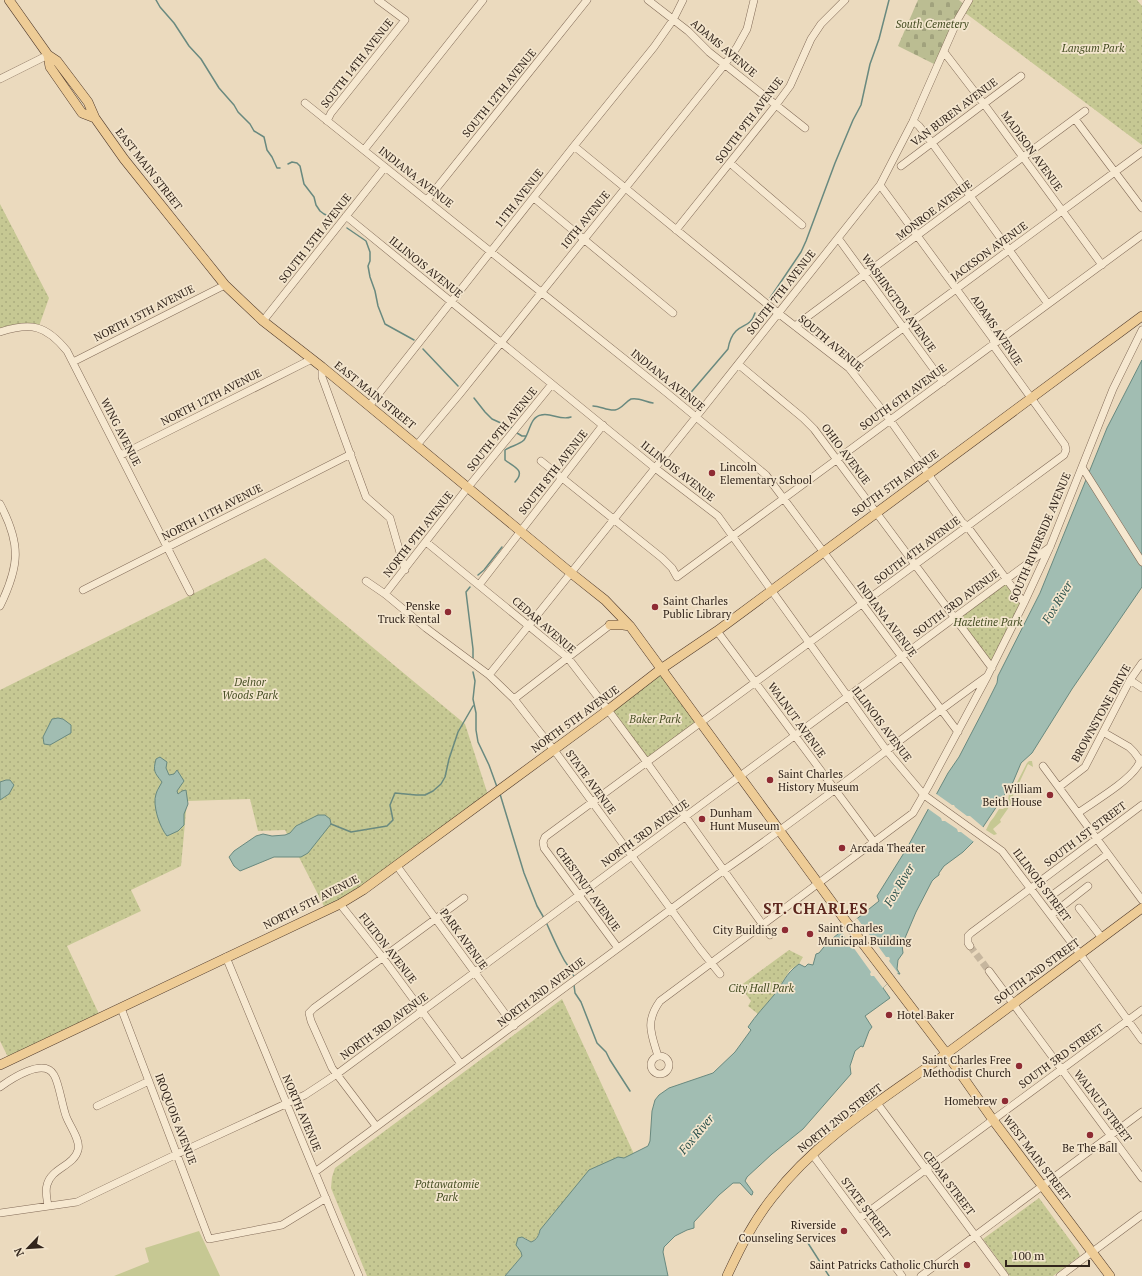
<svg xmlns="http://www.w3.org/2000/svg" width="1142" height="1276" font-family="'PT Serif',serif">
<defs>
<pattern id="cemetery-stones" width="16" height="16" patternUnits="userSpaceOnUse"><rect width="16" height="16" fill="#bbbd92"/><path d="M2 7V4a2 2 0 0 1 4 0v3zM10 15v-3a2 2 0 0 1 4 0v3z" fill="#a1a27d"/></pattern>
<pattern id="park-dots" width="8" height="8" patternUnits="userSpaceOnUse"><rect width="8" height="8" fill="#c6c893"/><path d="M2 2h.1M6 6h.1" fill="none" stroke="#abac7e" stroke-width="1.8" stroke-linecap="round"/></pattern>
</defs>
<rect width="100%" height="100%" fill="#ebdabe"/>
<path fill="#c6c893" d="M1029,761H1032L1033,767L1028,764L1012,798L1014,800L1000,820L1001,822L993,829L997,834L994,835L986,830L990,822L994,817L999,809H1003L1007,806L1009,794L1013,790L1027,763Z
M199,1231L220,1276H114L149,1262L145,1248Z"/>
<path fill="url(#cemetery-stones)" d="M918,0H959L965,5L936,65L898,46Z"/>
<path fill="url(#park-dots)" d="M969,0H1137L1142,6V145L964,12Z
M0,204L49,298L39,326L0,331Z
M265,558L465,724L488,795L362,889L325,908L285,830L258,831L250,799L187,801L181,866L131,890L141,911L67,946L99,1014L8,1057L0,1041V690Z
M1006,581L1024,604L991,665L956,618Z
M660,675L699,725L647,763L611,713Z
M789,950L803,957L799,964L790,970L773,996L758,1014L748,1006L751,1001L740,986Z
M562,999L634,1154L624,1158L539,1233L536,1240L531,1242L525,1238L520,1250L522,1256L505,1276H367L331,1188L332,1177L335,1168Z
M1039,1198L1078,1251L1080,1256L1053,1276H1010L983,1239Z"/>
<path fill="#a1bdb2" stroke="#69897f" d="M1142,360V587L1072,689L1032,753L1021,763L1013,782L973,842L963,852L944,866L939,873V875L935,878L932,881L916,912L902,945L903,953L898,960L897,969L900,974H899L897,973L883,988L890,998L865,1016L872,1027L869,1031L863,1047L861,1046L855,1051L850,1066L851,1074L803,1129L772,1154L747,1177L745,1181L753,1192L752,1195H751L740,1183H733L719,1195L694,1222V1228L687,1230L675,1236L664,1247L663,1252L668,1276H505L522,1256L521,1252L516,1245L518,1238L522,1237L531,1242C537,1240 539,1235 540,1230L589,1170L618,1157L624,1158L648,1146L650,1141L652,1111L655,1100L659,1095L669,1088L713,1073L735,1052L751,1030L748,1027C756,1015 765,1006 774,995C784,983 784,975 799,964L805,967L808,964L813,965L816,954L819,953L828,942L879,901L877,896L907,848L948,773L959,757L984,709L997,683L998,676L1040,593L1107,428Z
M58,718L63,719L71,725V733L50,745L44,744L43,737L52,719Z
M160,757L167,762L166,768L169,775L174,774L177,770L184,781L177,791L178,794L182,791L186,790L188,804L184,814V825L178,831L167,836C160,828 152,805 156,794C157,790 160,786 162,782C154,772 153,771 156,759Z
M6,780H10L14,785L9,794L0,800V782Z
M318,815H325L330,819L331,824L308,853L301,857H274L240,871L234,866L229,857L234,851L256,836L263,834L272,836L285,835L290,833L296,826Z"/>
<path fill="#ebdabe" d="M935,793L952,805H954L955,807L967,816H970L984,828L974,842L961,832H958L957,829L945,821H942L941,818L927,808Z
M857,918L865,929H868V933L876,943H878V946L886,957H889L890,959L889,961L898,973L883,988L874,976H871L870,974L871,972L853,947L850,948V944L841,931Z"/>
<g fill="none" stroke-linecap="round" stroke-linejoin="round">
<path stroke="#69897f" stroke-width="1.5" d="M156,0L160,7L174,23L189,46L201,59L219,88L234,105L238,112L250,124L254,131L264,137L267,150L272,157L277,168H280
M288,164L292,162L297,163L300,166L304,184L314,197L316,205L320,211L324,214L335,219
M347,228L366,241L370,252V261L368,266L370,277L375,291L378,306L385,324L414,340
M770,298L801,252L806,241L835,163L853,120L861,105L870,64L879,39L889,0
M423,349L458,386
M687,397L728,349C729,343 732,335 736,331C743,324 751,326 755,313
M474,398L485,412L492,419L512,428
M593,406C600,406 608,411 615,410C622,409 625,402 631,399C638,397 646,402 653,403
M517,433L522,436H526
M515,482C526,470 514,467 505,460V450C511,446 519,445 524,440C530,432 530,417 541,415C551,412 560,421 571,417
M478,575L484,570L502,547
M470,587L466,592L473,649V658
M473,672L475,681L473,699L476,713V730L478,742L489,765L497,787
M500,794L524,873L537,906L544,918
M331,824L351,832L387,826L393,820L390,805L395,793L416,795H425L433,791L441,784L445,777L449,759L458,732L473,706
M546,922C551,933 556,945 562,956C566,965 572,969 574,977
M574,985L575,993L581,1002L597,1043L606,1052L610,1060L630,1091
M806,1240L829,1276"/>
<path stroke="#c6b69e" stroke-width="7" stroke-dasharray="7 3.5" stroke-linecap="butt" d="M970,946L989,971"/>
<defs>
<path id="minor" d="M648,0L688,31L709,52L805,128
M944,52L984,104L1102,265
M0,79L48,55
M305,103L667,393L766,475L958,732
M1075,119L1142,208
M327,121L331,113L405,20L378,0
M913,121L919,126L932,143L1048,304
M574,146L778,313L849,368L890,420L962,522L967,526L1024,603
M364,150L483,0
M730,163L802,225
M901,166L1021,76
M534,198L673,313
M427,200L587,0
M346,216L655,468L718,516L887,751L924,795L1002,851L1080,954L1142,1040
M676,230L776,105L790,86L811,39L821,24L845,0
M838,238L943,382
M263,321L385,167
M795,326L1085,111
M0,332C31,322 46,325 67,351L190,592
M73,362L225,285
M738,364L803,418L814,429L992,668
M322,367V377L366,497L390,518L405,570
M849,368L1142,152
M369,406L574,146L654,47L673,20L683,0
M417,445L459,395L725,64L737,47L747,29L754,0
M121,455L312,359
M541,461L662,558L672,568L677,577L1142,235
M1082,467L1142,562
M0,504C21,544 20,565 0,606
M426,542L568,658L608,710L643,757L770,935
M366,581L385,594L426,628L489,675L514,699L557,754L700,949L720,974
M479,585L603,425
M83,590L351,454
M385,594L465,491L552,384
M717,631L874,842
M489,675L696,417L880,185L913,121L958,19L969,0
M1130,680L1142,688
M514,699L610,625
M1103,732L1129,747L1134,752L1142,763
M1043,766L1142,900
M1059,787L1085,767L1130,680L1142,663
M1078,813C1095,801 1126,783 1137,767C1139,764 1140,761 1142,759
M397,866L514,1026
M1051,896L1108,854
M340,904L383,958L461,1064
M1079,908L1102,938
M1051,915L1088,886
M970,946L968,943V936L971,933L1142,805
M618,948L544,848L543,842L545,837L1064,455L1066,450L1065,445L995,348L993,339L880,185
M226,957L336,1223L359,1276
M989,971L1142,1178
M121,1008L209,1239L282,1225L326,1198
M651 1065a9 9 0 1 1 18 0a9 9 0 1 1-18 0Z
M658,1056C651,1033 645,1022 660,1001L913,813L928,787L987,677L1024,603L1050,547L1113,389L1142,330
M0,1087C11,1079 44,1057 54,1075C59,1083 62,1105 66,1116C69,1125 81,1140 78,1150C74,1166 51,1168 47,1185C45,1191 47,1200 48,1206
M877,1103L1005,1276
M97,1106L149,1081
M376,1126L332,1068L311,1021L309,1013L314,1008L464,898
M812,1154L902,1276
M315,1172L724,870C814,808 898,740 986,677
M0,1213L77,1202L177,1154L305,1095L337,1074L1050,547
M860,1218L1142,1010
M921,1276L1142,1112
M1060,1276L1142,1215"/>
<path id="major" d="M9,0L48,55L57,61L88,102L95,118L124,159L225,285L263,321L322,367L571,573L605,600L630,626L845,920L946,1053L993,1120L1110,1276
M48,55L50,67L82,113L95,118
M610,625H623L630,626
M0,1065L340,904L363,890L608,710L661,669L717,631L1142,316
M727,1276C740,1248 753,1222 772,1198C818,1138 885,1098 946,1054C1011,1005 1077,957 1142,908"/>
</defs>
<use href="#minor" stroke="#826b58" stroke-width="8"/>
<use href="#major" stroke="#503a2c" stroke-width="10"/>
<use href="#minor" stroke="#f6e8d0" stroke-width="7"/>
<use href="#major" stroke="#eecc96" stroke-width="9"/>
</g>
<g fill="#8e2b33" stroke="#f3e5cd" stroke-width="1.5">
<circle cx="712" cy="473" r="4"/>
<circle cx="655" cy="607" r="4"/>
<circle cx="448" cy="612" r="4"/>
<circle cx="770" cy="780" r="4"/>
<circle cx="1050" cy="795" r="4"/>
<circle cx="702" cy="819" r="4"/>
<circle cx="842" cy="848" r="4"/>
<circle cx="785" cy="930" r="4"/>
<circle cx="810" cy="934" r="4"/>
<circle cx="889" cy="1015" r="4"/>
<circle cx="1019" cy="1066" r="4"/>
<circle cx="1005" cy="1101" r="4"/>
<circle cx="1090" cy="1135" r="4"/>
<circle cx="844" cy="1231" r="4"/>
<circle cx="967" cy="1265" r="4"/>
</g>
<g text-anchor="middle" dominant-baseline="central" stroke-width="3.5" stroke-linejoin="round" paint-order="stroke">
<g font-size="11" font-style="italic" fill="#464e23" stroke="#f3e5cd">
<text x="932" y="24">South Cemetery</text>
<text x="1093" y="48">Langum Park</text>
<text x="988" y="622">Hazletine Park</text>
<text x="250" y="682">Delnor<tspan x="250" dy="13">Woods Park</tspan></text>
<text x="655" y="719">Baker Park</text>
<text x="761" y="988">City Hall Park</text>
<text x="447" y="1184">Pottawatomie<tspan x="447" dy="13">Park</tspan></text>
</g>
<g font-size="11" fill="#32251c" stroke="#f3e5cd">
<text transform="translate(724 48) rotate(40)">ADAMS AVENUE</text>
<text transform="translate(357 63) rotate(-52)">SOUTH 14TH AVENUE</text>
<text transform="translate(499 93) rotate(-51)">SOUTH 12TH AVENUE</text>
<text transform="translate(954 112) rotate(-37)">VAN BUREN AVENUE</text>
<text transform="translate(749 120) rotate(-53)">SOUTH 9TH AVENUE</text>
<text transform="translate(1032 151) rotate(54)">MADISON AVENUE</text>
<text transform="translate(149 169) rotate(52)">EAST MAIN STREET</text>
<text transform="translate(416 177) rotate(38)">INDIANA AVENUE</text>
<text transform="translate(519 198) rotate(-52)">11TH AVENUE</text>
<text transform="translate(934 210) rotate(-37)">MONROE AVENUE</text>
<text transform="translate(585 220) rotate(-51)">10TH AVENUE</text>
<text transform="translate(315 238) rotate(-52)">SOUTH 13TH AVENUE</text>
<text transform="translate(989 251) rotate(-36)">JACKSON AVENUE</text>
<text transform="translate(426 267) rotate(39)">ILLINOIS AVENUE</text>
<text transform="translate(781 292) rotate(-52)">SOUTH 7TH AVENUE</text>
<text transform="translate(899 303) rotate(54)">WASHINGTON AVENUE</text>
<text transform="translate(144 313) rotate(-27)">NORTH 13TH AVENUE</text>
<text transform="translate(997 330) rotate(56)">ADAMS AVENUE</text>
<text transform="translate(831 343) rotate(40)">SOUTH AVENUE</text>
<text transform="translate(668 380) rotate(39)">INDIANA AVENUE</text>
<text transform="translate(375 395) rotate(39)">EAST MAIN STREET</text>
<text transform="translate(211 397) rotate(-27)">NORTH 12TH AVENUE</text>
<text transform="translate(903 397) rotate(-36)">SOUTH 6TH AVENUE</text>
<text transform="translate(502 429) rotate(-51)">SOUTH 9TH AVENUE</text>
<text transform="translate(121 432) rotate(63)">WING AVENUE</text>
<text transform="translate(846 454) rotate(53)">OHIO AVENUE</text>
<text transform="translate(678 471) rotate(38)">ILLINOIS AVENUE</text>
<text transform="translate(553 472) rotate(-52)">SOUTH 8TH AVENUE</text>
<text transform="translate(895 483) rotate(-36)">SOUTH 5TH AVENUE</text>
<text transform="translate(212 512) rotate(-27)">NORTH 11TH AVENUE</text>
<text transform="translate(418 534) rotate(-52)">NORTH 9TH AVENUE</text>
<text transform="translate(1040 537) rotate(-67)">SOUTH RIVERSIDE AVENUE</text>
<text transform="translate(917 550) rotate(-37)">SOUTH 4TH AVENUE</text>
<text transform="translate(956 603) rotate(-37)">SOUTH 3RD AVENUE</text>
<text transform="translate(887 619) rotate(53)">INDIANA AVENUE</text>
<text transform="translate(544 625) rotate(41)">CEDAR AVENUE</text>
<text transform="translate(1101 713) rotate(-61)">BROWNSTONE DRIVE</text>
<text transform="translate(575 719) rotate(-36)">NORTH 5TH AVENUE</text>
<text transform="translate(797 720) rotate(54)">WALNUT AVENUE</text>
<text transform="translate(882 724) rotate(53)">ILLINOIS AVENUE</text>
<text transform="translate(591 782) rotate(54)">STATE AVENUE</text>
<text transform="translate(645 833) rotate(-36)">NORTH 3RD AVENUE</text>
<text transform="translate(1085 834) rotate(-37)">SOUTH 1ST STREET</text>
<text transform="translate(1042 885) rotate(53)">ILLINOIS STREET</text>
<text transform="translate(588 889) rotate(54)">CHESTNUT AVENUE</text>
<text transform="translate(311 902) rotate(-27)">NORTH 5TH AVENUE</text>
<text transform="translate(464 939) rotate(54)">PARK AVENUE</text>
<text transform="translate(388 948) rotate(52)">FULTON AVENUE</text>
<text transform="translate(1037 971) rotate(-36)">SOUTH 2ND STREET</text>
<text transform="translate(541 992) rotate(-37)">NORTH 2ND AVENUE</text>
<text transform="translate(384 1026) rotate(-36)">NORTH 3RD AVENUE</text>
<text transform="translate(1061 1056) rotate(-36)">SOUTH 3RD STREET</text>
<text transform="translate(1103 1106) rotate(53)">WALNUT STREET</text>
<text transform="translate(302 1113) rotate(67)">NORTH AVENUE</text>
<text transform="translate(840 1118) rotate(-38)">NORTH 2ND STREET</text>
<text transform="translate(176 1119) rotate(69)">IROQUOIS AVENUE</text>
<text transform="translate(1037 1158) rotate(53)">WEST MAIN STREET</text>
<text transform="translate(949 1183) rotate(53)">CEDAR STREET</text>
<text transform="translate(866 1208) rotate(53)">STATE STREET</text>
</g>
<g font-size="11" fill="#32251c" stroke="#f3e5cd" text-anchor="start">
<text x="720" y="467">Lincoln<tspan x="720" dy="13">Elementary School</tspan></text>
<text x="663" y="601">Saint Charles<tspan x="663" dy="13">Public Library</tspan></text>
<text x="440" y="606" text-anchor="end">Penske<tspan x="440" dy="13">Truck Rental</tspan></text>
<text x="778" y="774">Saint Charles<tspan x="778" dy="13">History Museum</tspan></text>
<text x="1042" y="789" text-anchor="end">William<tspan x="1042" dy="13">Beith House</tspan></text>
<text x="710" y="813">Dunham<tspan x="710" dy="13">Hunt Museum</tspan></text>
<text x="850" y="848">Arcada Theater</text>
<text x="818" y="928">Saint Charles<tspan x="818" dy="13">Municipal Building</tspan></text>
<text x="777" y="930" text-anchor="end">City Building</text>
<text x="897" y="1015">Hotel Baker</text>
<text x="1011" y="1060" text-anchor="end">Saint Charles Free<tspan x="1011" dy="13">Methodist Church</tspan></text>
<text x="997" y="1101" text-anchor="end">Homebrew</text>
<text x="1090" y="1148" text-anchor="middle">Be The Ball</text>
<text x="836" y="1225" text-anchor="end">Riverside<tspan x="836" dy="13">Counseling Services</tspan></text>
<text x="959" y="1265" text-anchor="end">Saint Patricks Catholic Church</text>
</g>
<g font-size="12" font-style="italic" fill="#2b514c" stroke="#f3e5cd">
<text transform="translate(1057 602) rotate(-59)">Fox River</text>
<text transform="translate(899 885) rotate(-59)">Fox River</text>
<text transform="translate(696 1134) rotate(-50)">Fox River</text>
</g>
<g font-size="15" font-weight="bold" letter-spacing="1" fill="#5c261d" stroke="#f3e5cd">
<text x="816" y="908">ST. CHARLES</text>
</g>
</g>
<g transform="translate(28 1248) rotate(245)" stroke="#f3e5cd" stroke-width="3" paint-order="stroke">
<path d="M0-3L7 15L0 10L-7 15Z" fill="#32251c"/>
<text y="-6" font-size="11" font-weight="bold" text-anchor="middle" fill="#32251c">N</text>
</g>
<path d="M1006 1260v6h83v-6" fill="none" stroke="#32251c" stroke-width="2"/>
<text x="1012" y="1260" font-size="12" fill="#32251c" stroke="#f3e5cd" stroke-width="3" paint-order="stroke">100 m</text>
</svg>
